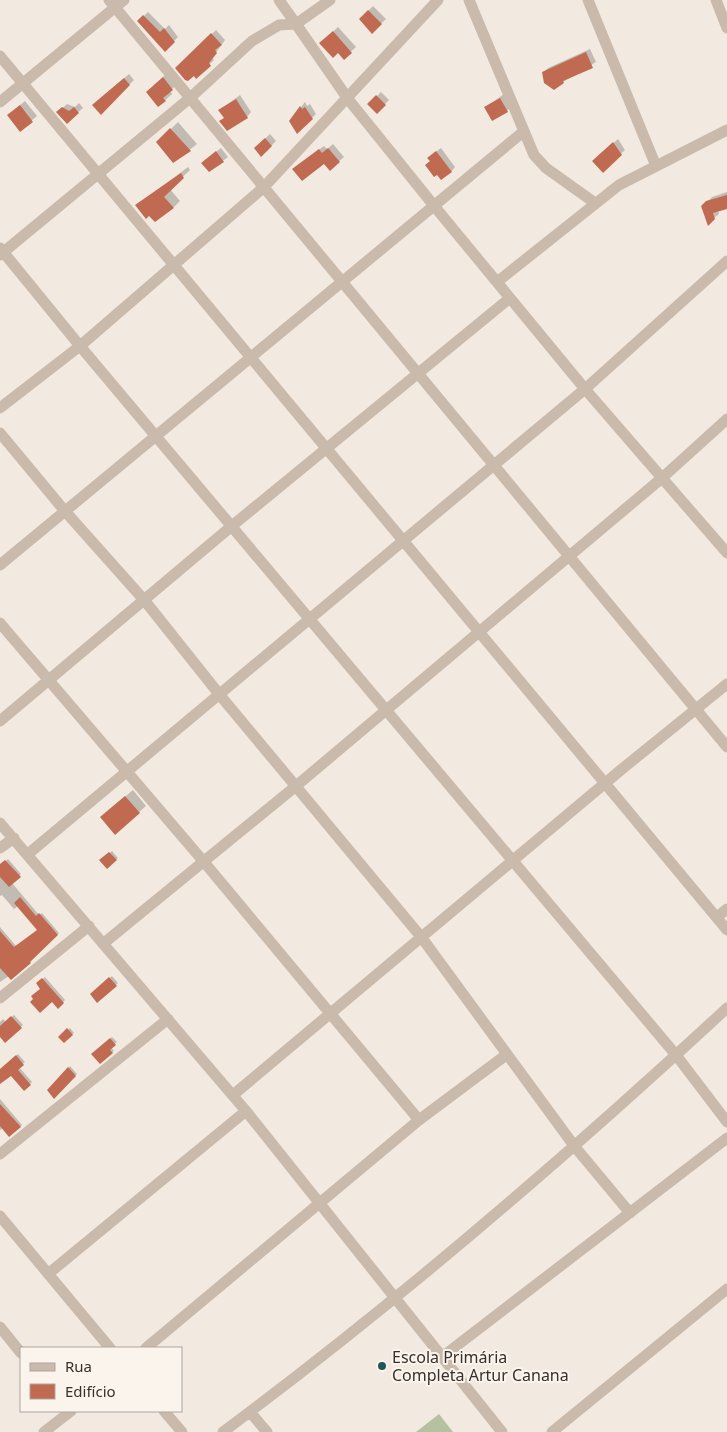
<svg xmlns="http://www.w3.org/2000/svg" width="727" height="1432" font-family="'Noto Sans',sans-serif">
<rect width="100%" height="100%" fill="#f2eae0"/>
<path fill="#b6c1a1" d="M439,1414L453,1432H416Z"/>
<path fill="#0003" d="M373,6L386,19L372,32L360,19Z
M148,12L165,29L169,25L178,37L165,50L139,21Z
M338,27L356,47L344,58L338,51L320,44Z
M216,30L225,40L212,58L214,60L196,77L177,68Z
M590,49L596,62L563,82L544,72L548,68Z
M170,71L179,82L170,91L172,94L159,106L154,85Z
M129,74L134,80L101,113L97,101Z
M381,92L389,100L377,112L369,104Z
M504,94L511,106L507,111L486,107Z
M240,95L251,112L247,117H225L220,110Z
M25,101L37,116L20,130L13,111Z
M305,102L307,106L310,104L316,114L298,132L290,121Z
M79,103L83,108L67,122L58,112L67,104L75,107Z
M178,122L197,144L174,162L158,142Z
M270,134L276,141L262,155L255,148Z
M618,139L625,150L603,171L594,161Z
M333,144L344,157L330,169L324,162L298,165L324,146L327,149Z
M221,148L228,157L209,171L207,159Z
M441,148L455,167L451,172L431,161L433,154Z
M188,167L190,170L170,189L180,201L174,207L155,220L137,205Z
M727,192V208L718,210L719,214L714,218L707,202L712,197Z
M133,790L146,806L115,833L108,811Z
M112,851L118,858L107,867L101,860Z
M8,859L21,874L12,883L39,915L42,913L59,933L31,959L30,962L0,982V927L16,946L39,930L18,906L14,909L2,895L0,896V866Z
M112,976L118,983L97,1001L92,994Z
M45,977L65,1000L58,1007L38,983Z
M14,1015L23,1025L5,1041L0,1036V1022L3,1019L6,1022Z
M70,1028L74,1033L64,1042L60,1037Z
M112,1037L117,1042L111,1047L114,1051L100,1062L93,1054Z
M18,1054L25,1062L19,1067L32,1082L24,1090L11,1074L0,1083V1070Z
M70,1066L77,1074L54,1097L48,1090Z
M0,1099L22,1125L10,1135L3,1128L0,1130Z"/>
<path fill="#c06b51" d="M368,10L382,24L372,34L359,19Z
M143,15L160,32L164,28L175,42L165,52L137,21Z
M333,31L352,53L344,60L338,53L333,58L319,43Z
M211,33L222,45L215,50L217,53L209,63L211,66L196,79L194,76L188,81L185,80L175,68Z
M586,52L593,68L563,81L564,83L554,90L544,83L542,72Z
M163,77L173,90L163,98L166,101L158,107L146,92Z
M124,78L130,85L101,115L92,105Z
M376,95L386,105L377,114L367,104Z
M500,98L508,112L492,121L484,107Z
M236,99L248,118L227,131L219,121L224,118L218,110Z
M20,105L33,122L20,132L7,115Z
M300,106L302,109L305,107L313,119L297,134L289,121Z
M62,107L69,111L74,107L79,113L67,124L56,112Z
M170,128L191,151L173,163L156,142Z
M265,138L272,146L261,157L254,148Z
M613,142L622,155L603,173L592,161Z
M328,148L340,162L330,171L324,164L302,181L292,169L319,149L322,153Z
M216,151L224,162L209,172L201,163Z
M436,151L452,172L441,180L437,175L434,177L425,165L430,161L427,158Z
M181,173L184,178L164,197L174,208L155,222L149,216L146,219L135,205Z
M727,195V209L713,213L715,219L708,226L701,206L706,201Z
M125,796L140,813L115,835L100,817Z
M109,852L117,860L107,869L99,860Z
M5,860L21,877L9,887L0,877V864Z
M20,897L36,916L39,913L58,935L30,962L31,963L11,980L0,968V931L14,947L37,930L14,903Z
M109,977L117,986L97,1003L90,994Z
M42,978L64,1003L58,1009L52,1002L40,1013L30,1002L33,999L31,996L40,989L36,983Z
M11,1016L22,1028L5,1043L0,1037V1026Z
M67,1028L73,1035L64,1043L58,1037Z
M110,1038L116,1045L110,1050L113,1053L100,1064L91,1054Z
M16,1055L24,1065L18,1070L31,1085L24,1091L11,1076L0,1084V1069Z
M68,1067L76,1076L54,1099L47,1090Z
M0,1104L21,1127L9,1137L0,1126Z"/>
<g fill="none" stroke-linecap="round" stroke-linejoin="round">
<path stroke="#cabaac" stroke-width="11" d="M109,0L727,747
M279,0L296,24L330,0
M469,0L534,155L546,168L595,203
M588,0L656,166
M716,0L727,28
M0,56L727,930
M0,102L124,0
M0,248L80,346L676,1055L727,1122
M0,255L190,98L252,41L279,25L296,24L348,99L435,207L585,389L727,553
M497,282L619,185L727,130
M0,408L80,346L264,187L438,0
M0,433L64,510L145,601L219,694L422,938L575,1147L630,1213
M0,565L523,132
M0,623L204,862L419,1120
M0,721L233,525L510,298
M0,823L246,1111L502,1432
M0,848L14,838
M28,854L585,389L727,261
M717,917L727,909
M104,943L296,786L662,478L727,419
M0,998L89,926
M233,1095L622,769L727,684
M0,1154L168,1019
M0,1216L110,1348
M48,1274L246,1111
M0,1327L21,1353
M146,1348L419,1120L506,1055
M442,1357L727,1138
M164,1411L182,1432
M250,1412L267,1432
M44,1432L71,1411
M223,1432C399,1301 566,1157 727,1008
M552,1432L727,1289"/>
</g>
<circle fill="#225558" stroke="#faf4ed" stroke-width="2" cx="382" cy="1366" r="5"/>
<g text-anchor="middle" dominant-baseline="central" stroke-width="4" stroke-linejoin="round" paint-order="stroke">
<g font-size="16" fill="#392f2b" stroke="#faf4ed" text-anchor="start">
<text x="392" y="1357">Escola Primária<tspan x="392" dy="18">Completa Artur Canana</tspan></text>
</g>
</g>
<rect x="20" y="1347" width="162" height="65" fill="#faf4ed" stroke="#ada59f"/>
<rect x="30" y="1363" width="25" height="8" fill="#cabaac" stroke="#ada59f"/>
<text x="65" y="1372" font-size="15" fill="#392f2b">Rua</text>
<rect x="30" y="1384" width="25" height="15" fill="#c06b51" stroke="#ada59f"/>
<text x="65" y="1397" font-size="15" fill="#392f2b">Edifício</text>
</svg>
